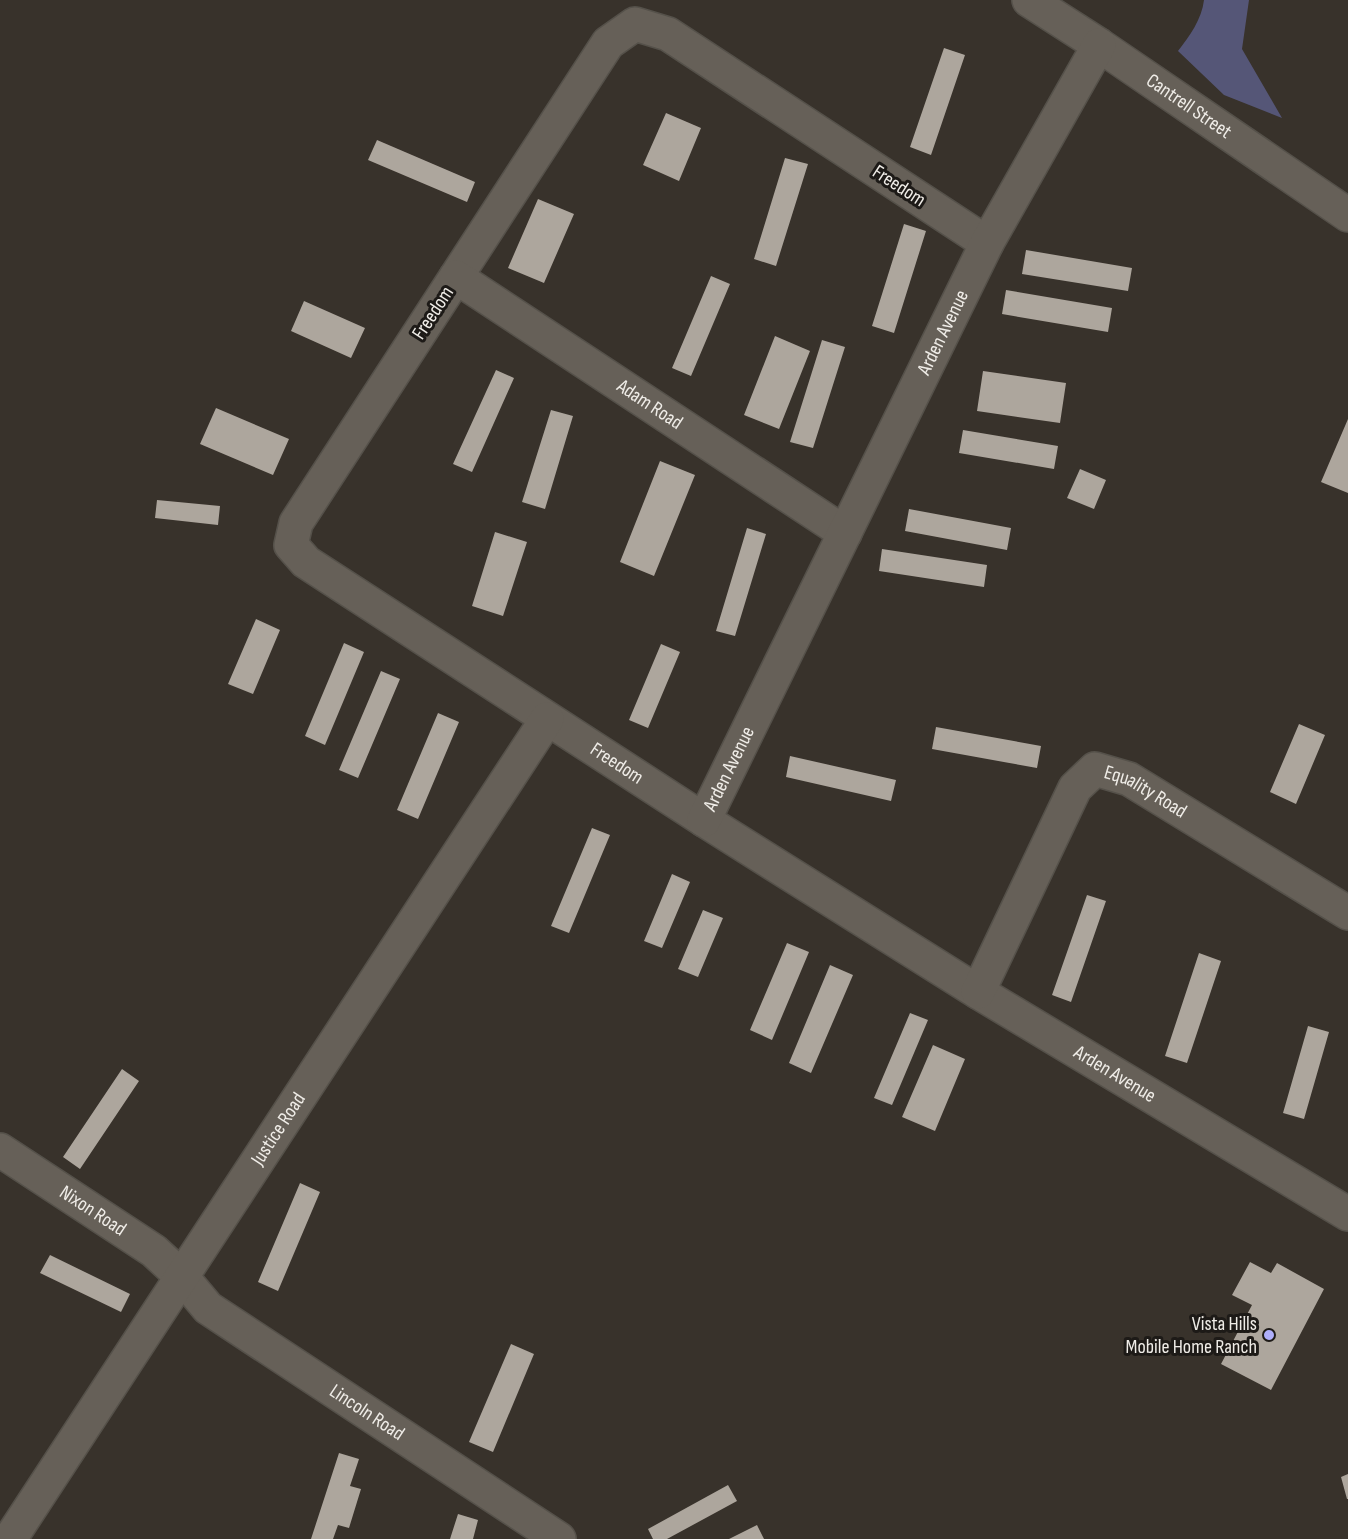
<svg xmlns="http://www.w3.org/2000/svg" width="1348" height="1539" font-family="'Sofia Sans Condensed',sans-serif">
<rect width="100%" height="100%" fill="#38322b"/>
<path fill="#555677" d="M1204,0H1249L1242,49L1282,118L1224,95L1178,51C1189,37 1202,19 1204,0Z"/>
<path fill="#ada69d" d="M944,48L965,55L931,155L910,147Z
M666,113L701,128L679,181L643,165Z
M377,140L475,182L467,202L368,160Z
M785,158L808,164L776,266L754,259Z
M538,199L574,214L544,283L508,268Z
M904,224L926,231L894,333L872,326Z
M1026,250L1132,268L1128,291L1022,274Z
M711,276L730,284L691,376L672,368Z
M1006,290L1112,308L1108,332L1002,314Z
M304,301L365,328L351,358L291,331Z
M775,336L810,351L779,429L744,415Z
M822,340L845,347L813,448L790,442Z
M496,370L514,378L472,472L453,464Z
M983,371L1066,383L1060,423L977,411Z
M216,408L289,439L273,475L200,444Z
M551,410L573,416L545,509L522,502Z
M1348,419V493L1321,482Z
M963,430L1058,446L1054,469L959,453Z
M660,461L695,475L654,576L620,562Z
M1080,469L1106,480L1094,509L1067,498Z
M157,500L220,506L218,525L155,518Z
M909,509L1011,528L1007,550L905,531Z
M747,528L766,534L735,636L716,631Z
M495,532L527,542L503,616L472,606Z
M882,549L987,565L984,587L879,571Z
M256,619L280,630L253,694L228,684Z
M344,643L364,652L325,745L305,736Z
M661,644L680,652L648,728L629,720Z
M381,671L400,679L358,778L339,770Z
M438,713L459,722L418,819L397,810Z
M1299,724L1325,735L1296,804L1270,792Z
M936,727L1041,746L1037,768L932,749Z
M790,756L896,780L891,801L786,777Z
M592,828L610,835L569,933L551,926Z
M672,874L690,882L662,948L644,941Z
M1087,895L1106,901L1071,1002L1052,995Z
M703,910L723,918L698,977L678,969Z
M787,943L809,952L772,1040L750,1030Z
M1199,953L1221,961L1187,1063L1165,1056Z
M830,965L853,975L811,1073L789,1063Z
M910,1013L928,1020L892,1105L874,1098Z
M1308,1026L1329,1032L1304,1119L1283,1113Z
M933,1045L965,1059L935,1131L902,1117Z
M122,1069L139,1081L80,1169L63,1157Z
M300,1183L320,1192L278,1291L258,1282Z
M50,1255L130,1294L121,1312L40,1273Z
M1250,1262L1271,1273L1277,1263L1324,1289L1271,1390L1221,1364L1252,1305L1232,1295Z
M511,1344L534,1354L493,1452L469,1442Z
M339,1453L359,1459L350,1486L361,1489L349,1528L338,1525L333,1539H311Z
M1348,1474V1499H1347L1341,1477Z
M728,1485L737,1501L667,1539H653L648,1529Z
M458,1514L478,1520L473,1539H450Z
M757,1525L764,1539H729Z"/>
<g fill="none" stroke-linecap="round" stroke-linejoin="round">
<defs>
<g id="minor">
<path id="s1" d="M1029,0L1099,45L1348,215"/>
<path id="s2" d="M987,243L668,34L635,24L608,43L296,523L291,545L306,562L704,820L978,992L1348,1214"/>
<path id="s3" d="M456,277L845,533"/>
<path id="s4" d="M704,820L987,243L1099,45"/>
<path id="s5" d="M978,992L1075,788L1095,769L1129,779L1348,913"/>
<path id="s6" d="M0,1150L154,1251L182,1277L208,1308L559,1539"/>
<path id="s7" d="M10,1539L547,719"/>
</g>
</defs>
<use href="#minor" stroke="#55514a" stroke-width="36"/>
<use href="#minor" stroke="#666058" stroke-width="33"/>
</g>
<circle fill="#aeaefb" stroke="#1d1a17" stroke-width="2" cx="1269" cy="1335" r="6"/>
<g text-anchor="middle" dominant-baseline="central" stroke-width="6" stroke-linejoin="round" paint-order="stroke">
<g font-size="20" fill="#efece7" stroke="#1d1a17">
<text stroke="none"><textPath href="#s1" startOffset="192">Cantrell Street</textPath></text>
<text transform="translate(899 186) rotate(33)">Freedom</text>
<text transform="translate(433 313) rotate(-57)">Freedom</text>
<text stroke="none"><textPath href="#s4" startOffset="543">Arden Avenue</textPath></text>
<text stroke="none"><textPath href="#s3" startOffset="232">Adam Road</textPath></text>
<text stroke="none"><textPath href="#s2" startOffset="1437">Freedom</textPath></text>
<text stroke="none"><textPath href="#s4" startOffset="57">Arden Avenue</textPath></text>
<text stroke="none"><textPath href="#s5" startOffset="309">Equality Road</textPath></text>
<text stroke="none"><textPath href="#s2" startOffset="2024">Arden Avenue</textPath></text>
<text stroke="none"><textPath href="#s7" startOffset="490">Justice Road</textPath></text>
<text stroke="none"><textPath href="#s6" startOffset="111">Nixon Road</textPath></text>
<text stroke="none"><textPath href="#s6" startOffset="453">Lincoln Road</textPath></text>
</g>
<g font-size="20" fill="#efece7" stroke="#1d1a17" text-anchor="end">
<text x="1257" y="1324">Vista Hills<tspan x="1257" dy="23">Mobile Home Ranch</tspan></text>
</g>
</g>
</svg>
